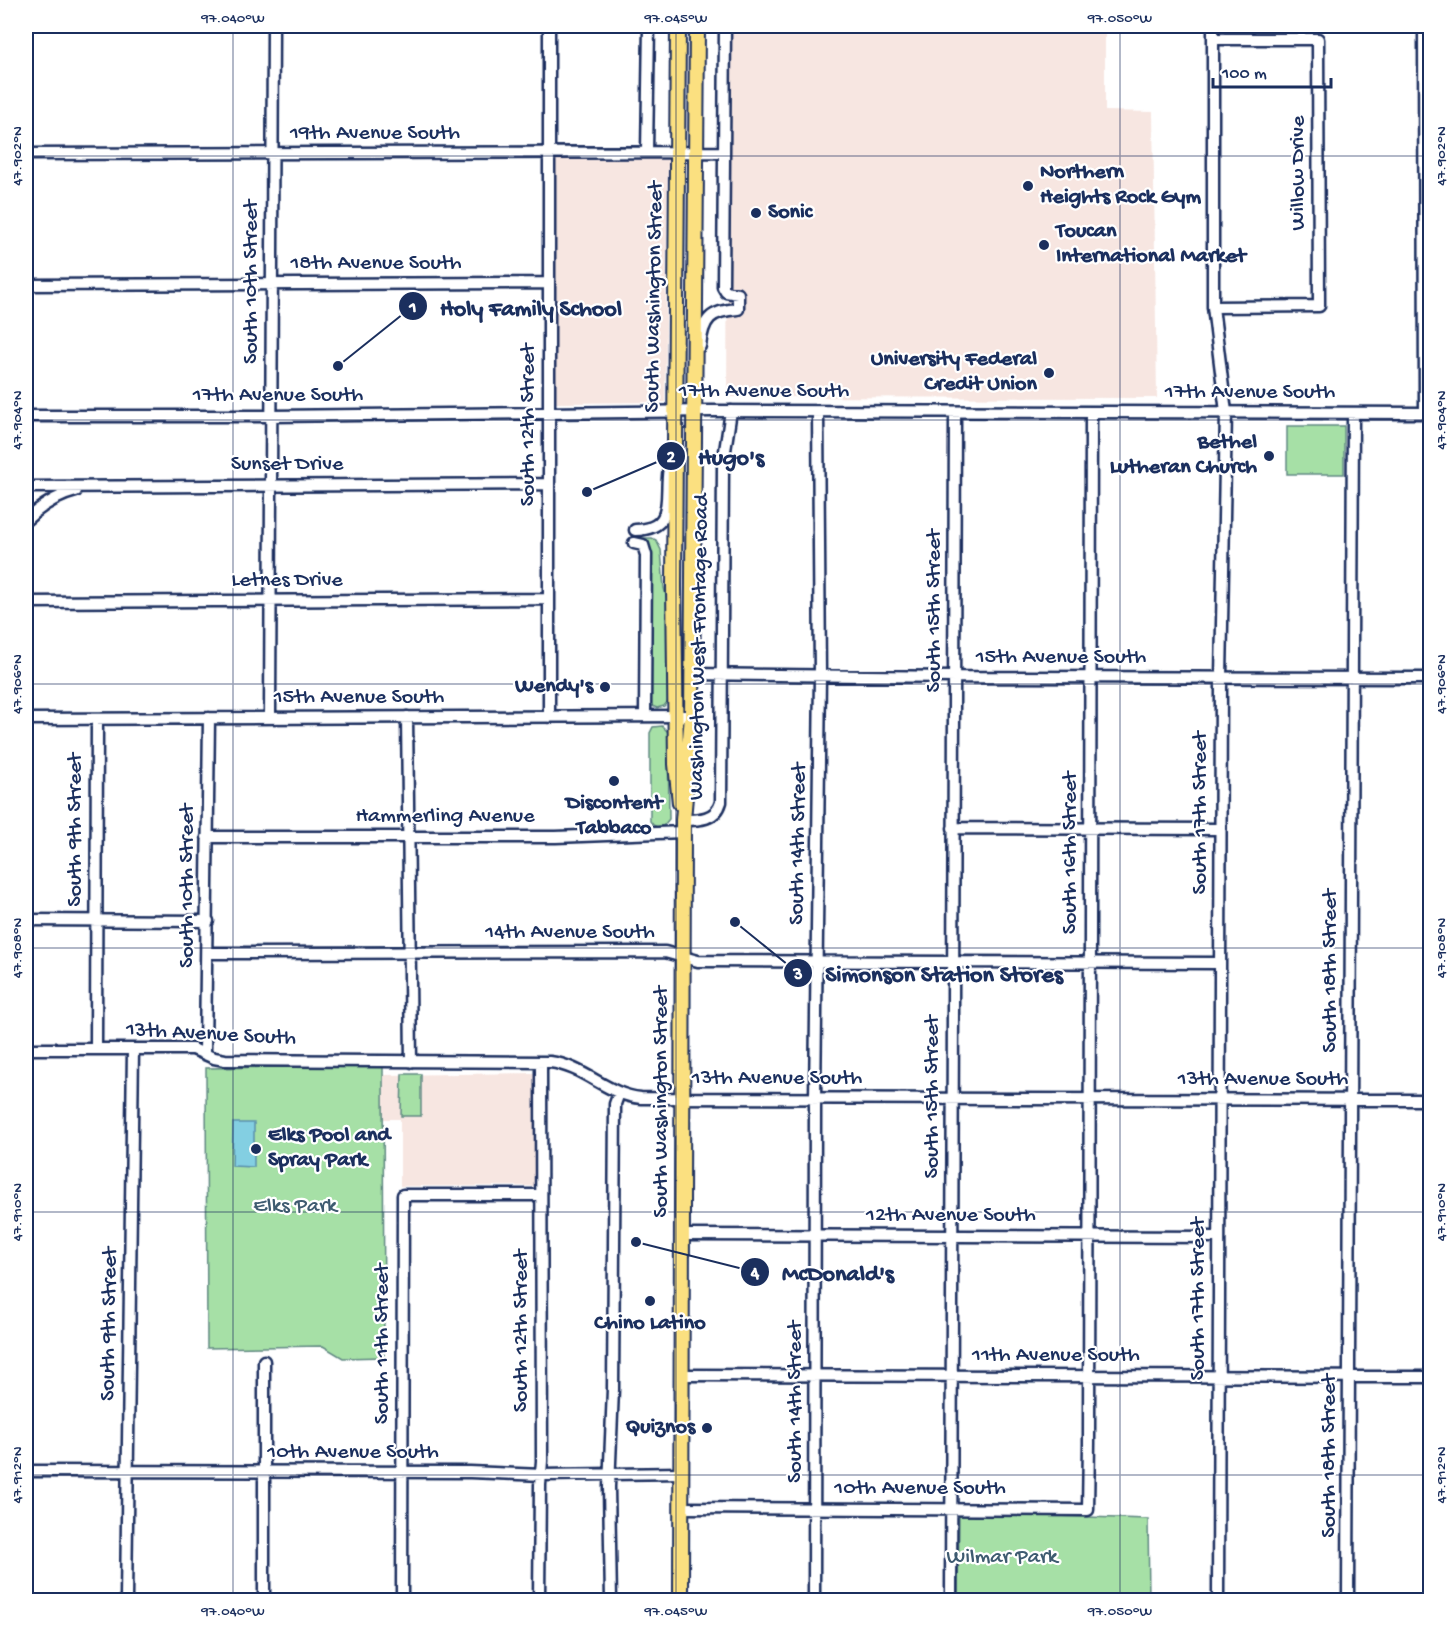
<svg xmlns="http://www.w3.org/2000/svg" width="1456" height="1626" font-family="'Gochi Hand',sans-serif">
<rect width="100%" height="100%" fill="#fff"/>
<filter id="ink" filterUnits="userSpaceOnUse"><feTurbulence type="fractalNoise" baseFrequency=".0167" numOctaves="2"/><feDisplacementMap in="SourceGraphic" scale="12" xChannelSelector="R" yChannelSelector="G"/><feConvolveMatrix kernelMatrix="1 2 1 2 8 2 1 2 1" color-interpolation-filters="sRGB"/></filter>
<g filter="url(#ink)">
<path fill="#f7e6e1" d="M729,26H1105V111L1153,112L1157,398L727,397Z
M552,157L668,159L665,402L552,403Z
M541,1073L542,1186H400V1119H304L306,1076Z"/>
<path fill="#a6e0a6" stroke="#608882" stroke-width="1.5" d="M1287,426H1344V474H1287Z
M641,538H652L656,540L661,550L664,588L669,607L668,701L664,706L657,708L652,706L649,702L650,549L647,543Z
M662,726L668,732L669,819L664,825L657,827L653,825L650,821V733L653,727Z
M383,1066L384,1357L343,1358L323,1346L207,1348L206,1068Z
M402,1074H421V1116H401Z
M959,1513L1148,1519L1149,1600H958Z"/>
<path fill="#83cfe2" stroke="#598fad" stroke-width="1.5" d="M233,1123H254V1167L232,1166Z"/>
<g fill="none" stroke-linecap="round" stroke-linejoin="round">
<defs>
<path id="minor" d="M549,26V717
M1213,26V307L1226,412L1221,677L1218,1600
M1424,26L1425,413
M1213,39H1318L1319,306L1213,307
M647,152L649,26
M26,154L724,152
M26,285L547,283
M700,346C703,318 711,311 738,309V294L726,292L723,287L725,26
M26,416H271L712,411L1430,413
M26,487L549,484
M26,520C41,506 56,496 76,491
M635,530C680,529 662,492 670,463
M634,543L643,545L646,555L645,716
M26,602L548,599
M692,674L954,677L1430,678
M407,717L411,1062
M270,718L273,26
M26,719L692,716
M683,820C699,820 716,820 721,802L723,464L731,411
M953,828L1220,829
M207,837H556L683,832
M26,920L208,921
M207,953L665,952L698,961L1220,963
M26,1049H193L214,1058L225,1060L550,1062C584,1066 607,1095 641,1098L1430,1100
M96,1049L97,719
M205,1054L209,718
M682,1235L1219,1237
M681,1375L1430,1377
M26,1471L470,1472L542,1475L681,1473
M681,1508L1088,1510L1089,1443L1091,412
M126,1600L133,1049
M264,1600V1361
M402,1600L403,1195H541
M539,1600L540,1485L542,1461L541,1062
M611,1600L609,1487L613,1389L615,1104L619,1093
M814,1600L815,1099L820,675L818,412
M951,1600L955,413
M1348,1600L1353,413"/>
<path id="major" d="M678,26L674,586L676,764L680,803
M681,1600L683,820L692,716L697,26"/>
</defs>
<use href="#minor" stroke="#1b2f5e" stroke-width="15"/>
<use href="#major" stroke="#1b2f5e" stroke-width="18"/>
<use href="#minor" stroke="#fff" stroke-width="10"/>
<use href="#major" stroke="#fbe080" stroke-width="14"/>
</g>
</g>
<path fill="none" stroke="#1b2f5e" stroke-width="1.5" stroke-opacity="0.45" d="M233,26V1600M676,26V1600M1120,26V1600M26,156H1430M26,420H1430M26,684H1430M26,948H1430M26,1212H1430M26,1475H1430"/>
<g fill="#1b2f5e" stroke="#fff" stroke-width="2">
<circle cx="1028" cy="186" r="6"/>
<circle cx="756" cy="213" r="6"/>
<circle cx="1044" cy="245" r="6"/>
<circle cx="1049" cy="373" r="6"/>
<circle cx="1269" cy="456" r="6"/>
<circle cx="605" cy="687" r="6"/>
<circle cx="614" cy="781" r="6"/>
<circle cx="256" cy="1149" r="6"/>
<circle cx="650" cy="1301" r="6"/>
<circle cx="707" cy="1428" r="6"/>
</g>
<g text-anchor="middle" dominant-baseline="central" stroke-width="4.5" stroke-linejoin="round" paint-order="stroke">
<g font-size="22" fill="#1b2f5e" stroke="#fff">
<text x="375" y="134">19th Avenue South</text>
<text transform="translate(1299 173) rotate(-90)">Willow Drive</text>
<text x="376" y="264">18th Avenue South</text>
<text transform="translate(252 282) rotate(-90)">South 10th Street</text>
<text transform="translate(655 297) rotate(-89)">South Washington Street</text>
<text x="764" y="392">17th Avenue South</text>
<text x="1250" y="393">17th Avenue South</text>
<text x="278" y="396">17th Avenue South</text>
<text transform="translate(529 425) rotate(-90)">South 12th Street</text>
<text x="287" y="465">Sunset Drive</text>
<text x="287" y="581">Letnes Drive</text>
<text transform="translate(935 611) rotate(-90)">South 15th Street</text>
<text transform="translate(700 647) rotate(-89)">Washington West Frontage Road</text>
<text x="1061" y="658">15th Avenue South</text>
<text x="359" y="698">15th Avenue South</text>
<text transform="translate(1201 813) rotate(-90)">South 17th Street</text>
<text x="445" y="817">Hammerling Avenue</text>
<text transform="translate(76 830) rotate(-90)">South 9th Street</text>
<text transform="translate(799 844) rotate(-89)">South 14th Street</text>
<text transform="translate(1071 853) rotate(-90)">South 16th Street</text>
<text transform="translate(188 886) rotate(-90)">South 10th Street</text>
<text x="570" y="933">14th Avenue South</text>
<text transform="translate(1331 971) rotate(-90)">South 18th Street</text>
<text transform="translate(211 1035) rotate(3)">13th Avenue South</text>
<text x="777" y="1079">13th Avenue South</text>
<text x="1263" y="1080">13th Avenue South</text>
<text transform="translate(933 1097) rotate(-90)">South 15th Street</text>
<text transform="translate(662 1102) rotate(-90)">South Washington Street</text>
<text x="951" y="1216">12th Avenue South</text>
<text transform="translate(1199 1299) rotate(-90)">South 17th Street</text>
<text transform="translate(110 1324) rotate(-89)">South 9th Street</text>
<text transform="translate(522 1331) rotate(-90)">South 12th Street</text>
<text transform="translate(383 1344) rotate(-90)">South 11th Street</text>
<text x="1056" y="1356">11th Avenue South</text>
<text transform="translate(796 1402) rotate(-90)">South 14th Street</text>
<text x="353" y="1453">10th Avenue South</text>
<text transform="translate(1330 1456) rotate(-90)">South 18th Street</text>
<text x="920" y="1489">10th Avenue South</text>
</g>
<g font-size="22" font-weight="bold" fill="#1b2f5e" stroke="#fff" text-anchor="start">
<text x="1040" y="173">Northern<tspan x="1040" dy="25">Heights Rock Gym</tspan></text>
<text x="768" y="213">Sonic</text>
<text x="1056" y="232">Toucan<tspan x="1056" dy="25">International Market</tspan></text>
<text x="1037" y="360" text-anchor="end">University Federal<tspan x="1037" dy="25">Credit Union</tspan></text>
<text x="1257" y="443" text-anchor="end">Bethel<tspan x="1257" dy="25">Lutheran Church</tspan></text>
<text x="593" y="687" text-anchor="end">Wendy's</text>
<text x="614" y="804" text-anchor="middle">Discontent<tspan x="614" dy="25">Tabbaco</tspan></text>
<text x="268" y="1136">Elks Pool and<tspan x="268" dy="25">Spray Park</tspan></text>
<text x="650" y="1324" text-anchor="middle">Chino Latino</text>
<text x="695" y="1428" text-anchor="end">Quiznos</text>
</g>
<g font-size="22" fill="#3e5b70" stroke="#fff">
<text x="295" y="1207">Elks Park</text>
<text x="1002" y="1558">Wilmar Park</text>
</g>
</g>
<path fill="none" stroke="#1b2f5e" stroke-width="2" d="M338 366L413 306M587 492L671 456M735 922L798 973M636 1242L755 1272"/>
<g fill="#1b2f5e" stroke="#fff" stroke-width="2">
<circle cx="338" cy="366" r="6"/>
<circle cx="587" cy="492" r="6"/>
<circle cx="735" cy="922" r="6"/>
<circle cx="636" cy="1242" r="6"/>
<circle cx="413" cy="306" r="15"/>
<circle cx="671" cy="456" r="15"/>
<circle cx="798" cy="973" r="15"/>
<circle cx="755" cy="1272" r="15"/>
</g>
<g font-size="18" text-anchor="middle" font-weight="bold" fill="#fff">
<text x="413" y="312">1</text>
<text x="671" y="462">2</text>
<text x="798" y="979">3</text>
<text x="755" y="1278">4</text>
</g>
<g font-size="24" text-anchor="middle" font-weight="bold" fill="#1b2f5e" stroke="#fff" stroke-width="4.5" stroke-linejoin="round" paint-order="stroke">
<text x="531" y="315">Holy Family School</text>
<text x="731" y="464">Hugo's</text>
<text x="944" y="981">Simonson Station Stores</text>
<text x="838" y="1280">McDonald's</text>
</g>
<rect width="1456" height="1626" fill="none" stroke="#fff" stroke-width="66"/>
<path d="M1213 78v9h118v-9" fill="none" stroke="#1b2f5e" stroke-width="3"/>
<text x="1222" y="78" font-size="18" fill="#1b2f5e" stroke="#ffffff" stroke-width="4.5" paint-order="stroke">100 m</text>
<rect x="33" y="33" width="1390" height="1560" fill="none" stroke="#1b2f5e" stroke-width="2"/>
<g font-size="15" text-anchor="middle" fill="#1b2f5e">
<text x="233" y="22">97.040°W</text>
<text x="676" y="22">97.045°W</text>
<text x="1120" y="22">97.050°W</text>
<text transform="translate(1440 156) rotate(-90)" y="5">47.902°N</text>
<text transform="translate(16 156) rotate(-90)" y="5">47.902°N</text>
<text transform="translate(1440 420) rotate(-90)" y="5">47.904°N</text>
<text transform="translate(16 420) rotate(-90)" y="5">47.904°N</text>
<text transform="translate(1440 684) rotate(-90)" y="5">47.906°N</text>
<text transform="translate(16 684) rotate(-90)" y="5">47.906°N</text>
<text transform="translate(1440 948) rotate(-90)" y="5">47.908°N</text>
<text transform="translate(16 948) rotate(-90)" y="5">47.908°N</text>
<text transform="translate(1440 1212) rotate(-90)" y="5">47.910°N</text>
<text transform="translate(16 1212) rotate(-90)" y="5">47.910°N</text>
<text transform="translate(1440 1475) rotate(-90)" y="5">47.912°N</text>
<text transform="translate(16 1475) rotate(-90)" y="5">47.912°N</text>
<text x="233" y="1615">97.040°W</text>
<text x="676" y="1615">97.045°W</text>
<text x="1120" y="1615">97.050°W</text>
</g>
</svg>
